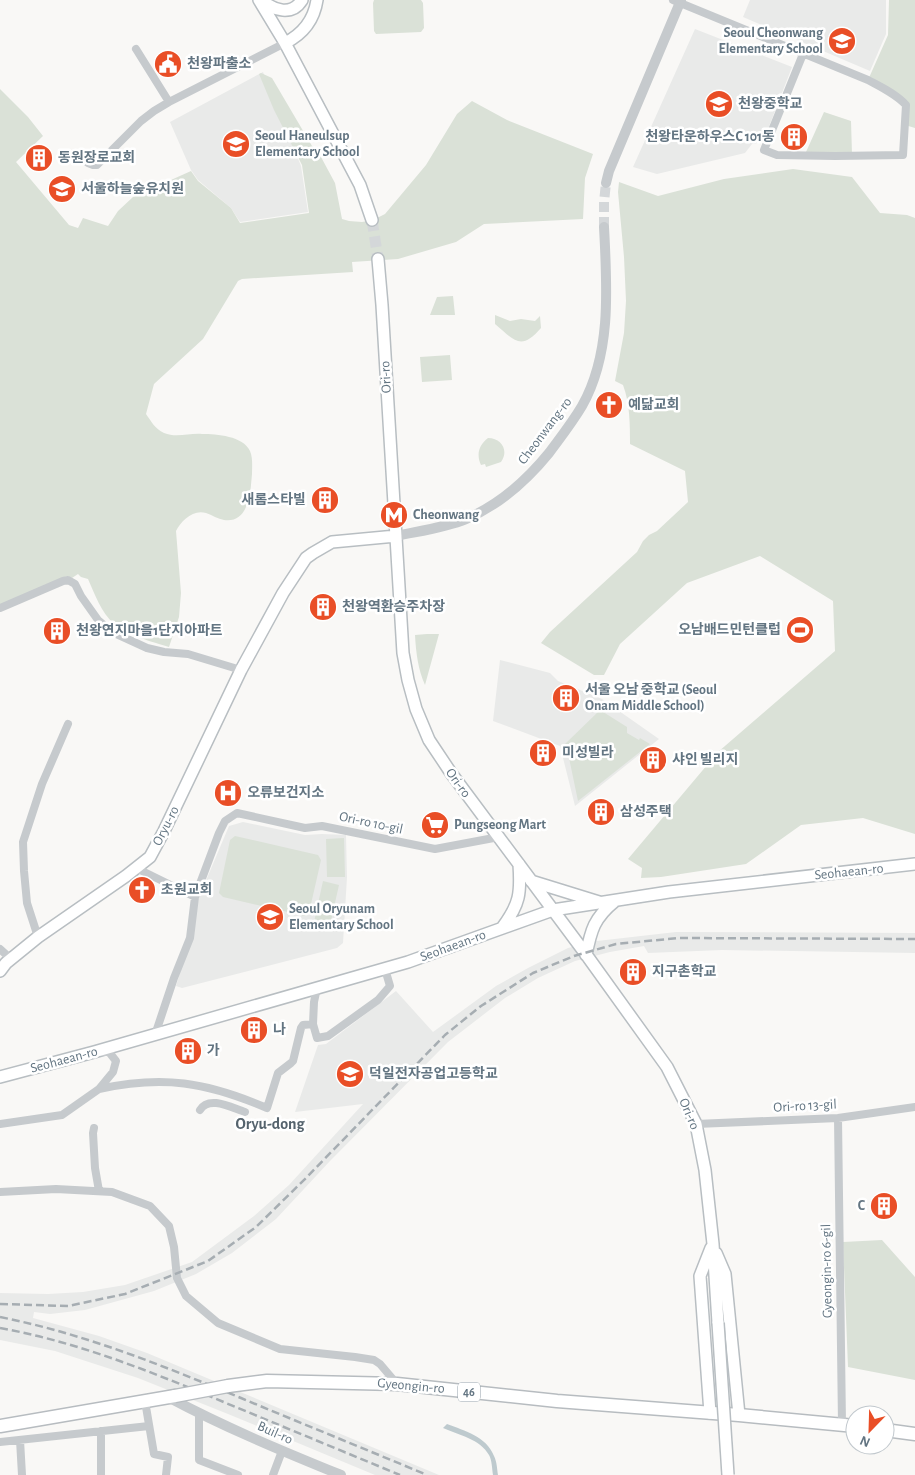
<svg xmlns="http://www.w3.org/2000/svg" width="915" height="1475" font-family="'Alegreya Sans','Noto Sans KR',sans-serif">
<rect width="100%" height="100%" fill="#f9f8f6"/>
<path fill="#e9eae9" d="M750,0H886V34L870,71L743,17Z
M695,29L792,67L763,142L752,144L745,153L657,174L633,167Z
M263,72L301,166L308,212L240,222L231,208L198,180L191,170L170,122Z
M500,660L550,673L558,681L602,699L659,739L575,806L560,746L493,721Z
M243,822L305,835L322,834L346,835L347,877L343,943L337,948L182,988L176,986L191,937L199,897L229,826Z
M676,932L915,933V953L722,950L648,953L644,946L610,952L575,961L538,978L505,998L448,1042L330,1161L276,1219L232,1253L196,1274L154,1291L85,1310L50,1314L34,1312L33,1318L99,1336L147,1353L439,1475H375L228,1414L138,1378L55,1351L0,1340V1293L48,1294L83,1292L125,1285L192,1262L254,1216L289,1185L363,1104L295,1112L318,1045L326,1044L396,991L433,1032L496,986L528,968L568,948L597,941Z"/>
<path fill="#dae1d7" d="M374,0H421L423,3L424,28L421,32L376,34L374,31L373,3Z
M889,0H915V128L905,125L906,105L868,80L888,35Z
M261,73L272,78L312,146L321,157L335,183L342,219L349,221L362,222L373,220L385,214L426,165L457,114L472,101L507,120L593,154L585,178L583,219L484,224L456,242L398,259L352,262L353,272L242,279L238,281L203,339L154,384L146,414C151,421 155,429 164,433C176,438 189,433 202,434C217,434 243,436 250,451C253,458 252,467 252,474C251,483 251,492 248,501C245,513 238,522 224,520C218,519 212,515 206,513C193,509 181,521 176,531L181,593L179,617L169,647C153,642 126,635 114,624C101,612 95,595 88,579L81,577L78,574L72,578L67,576L0,606V89L28,117L43,136L16,162L69,225L78,228L83,218L108,226L118,211L133,197L191,171L198,181L231,208L240,223L309,213L302,165L274,110L259,74Z
M824,112L851,121L852,154L806,152Z
M793,169L852,177L880,213L907,215L915,218V834L863,818L801,825L746,864L661,877L641,878L642,868L628,859L718,752L835,651L833,601L760,556L687,583L620,644L604,675H594L541,643L550,632L637,552L643,541L649,535L657,531L688,502L685,471L630,444C630,425 630,403 623,385L615,381L624,333L626,301L624,257L618,192L619,182L658,196L724,179Z
M453,296L455,315H430L437,297Z
M495,315L510,321L521,319L535,321L540,316L541,328C521,351 515,341 495,324Z
M450,355L452,380L422,382L420,357Z
M488,438C502,438 509,451 501,462L486,467L485,464L481,465C476,454 479,445 488,438Z
M427,634H439L425,685C418,669 416,653 415,635Z
M600,710L627,727V733L639,740L640,738L650,744L578,801L568,753L564,750L565,744Z
M235,836L318,855L321,860L309,913L305,916L223,897L219,893L230,840Z
M344,838L345,877H327L326,839Z
M323,881L339,885L330,925L314,922Z
M882,1240L915,1277V1380L848,1367L843,1242Z"/>
<path fill="#becace" d="M447,1424C465,1431 486,1436 494,1456C497,1462 497,1469 498,1475H493C492,1469 492,1460 489,1455C480,1439 459,1435 443,1428Z"/>
<g fill="none" stroke-linecap="round" stroke-linejoin="round">
<path stroke="#d4d7d9" stroke-width="10" stroke-dasharray="10 5" stroke-linecap="butt" d="M604,227V202L606,183"/>
<path stroke="#d4d7d9" stroke-width="11" stroke-dasharray="11 5.5" stroke-linecap="butt" d="M372,220L378,259"/>
<defs>
<path id="secondary" d="M259,0L285,43L360,185L372,220
M262,0C274,11 292,16 302,0
M285,43C303,34 314,20 317,0
M378,259L382,305L403,653L408,680L416,709L429,740L451,773L585,953L667,1067L696,1124L705,1170L713,1244L718,1323
M531,881L599,902
M502,928C520,904 521,893 519,864
M586,955C591,930 594,918 615,901
M0,971L6,963L38,937L126,876L150,857L164,831L241,670L283,593L306,558L313,553L332,542L396,536
M0,1077L94,1052L408,962L553,910L669,892L915,864
M716,1253L725,1274L739,1415
M710,1413L700,1276L711,1248"/>
<path id="primary" d="M228,1386L267,1381L397,1384L557,1401L739,1415L855,1426
M0,1426L175,1396
M885,1430L915,1434"/>
</defs>
<use href="#secondary" stroke="#b8bec2" stroke-width="14"/>
<use href="#primary" stroke="#b7bcc0" stroke-width="15"/>
<path stroke="#c6cacd" stroke-width="8" d="M673,0L868,80C881,87 896,94 906,105L903,155L835,156L777,155L764,150L803,54
M136,49L169,102
M88,163L93,165H97L141,121L154,111L169,102L285,43
M0,608L63,581L68,580L75,584L81,596L98,620L112,632L123,637L147,648L164,652L188,654L241,670
M136,868L195,897
M38,937L27,903L24,871L23,842L42,784L68,724
M0,949L11,959
M313,1024L317,1038L328,1036L378,1000L390,986L385,969
M155,1035L174,978L190,938L195,897L219,833L225,821L237,813L305,828L322,826L435,849L499,837
M101,1052H109L116,1061L113,1072L99,1089C163,1075 206,1082 267,1108L278,1073L291,1063L293,1061L301,1028L303,1025L313,1024L314,1002L317,988
M200,1110C209,1095 232,1108 245,1112
M838,1118L842,1424
M0,1124L62,1115L99,1089
M696,1124L838,1118L915,1107
M94,1128L93,1133L95,1168L99,1191
M0,1192L56,1189L112,1192L150,1206L169,1226L174,1247L177,1278L186,1296L218,1323L280,1349L355,1357L374,1360L380,1364L397,1384
M145,1401L154,1454L168,1457L166,1475
M199,1414V1460L238,1475
M101,1431V1475
M20,1440L22,1475
M0,1442L149,1426
M273,1475L282,1451"/>
<path stroke="#c6cacd" stroke-width="10" d="M606,183L609,171L681,0
M396,536C419,531 444,528 466,519C499,505 527,480 549,453C560,438 572,423 582,406C612,353 607,286 604,227
M168,1397C224,1427 282,1451 341,1475"/>
<use href="#secondary" stroke="#fff" stroke-width="11"/>
<use href="#primary" stroke="#fff" stroke-width="12"/>
<path stroke="#a6adb2" stroke-width="2.5" stroke-dasharray="8 4" stroke-linecap="butt" d="M0,1304L68,1306L125,1294L208,1261L256,1227L306,1178L445,1035L481,1006L533,973L574,956L616,944L679,938L915,939
M0,1317C85,1334 161,1365 241,1398C303,1424 365,1449 427,1475
M0,1328C78,1342 152,1372 226,1403C284,1427 342,1451 400,1475"/>
<defs>
<path id="secondary-bridge" d="M718,1323L728,1475"/>
<path id="primary-bridge" d="M175,1396L228,1386"/>
</defs>
<use href="#secondary-bridge" stroke="#b8bec2" stroke-width="14" stroke-linecap="butt"/>
<use href="#primary-bridge" stroke="#b7bcc0" stroke-width="15" stroke-linecap="butt"/>
<use href="#secondary-bridge" stroke="#fff" stroke-width="11"/>
<use href="#primary-bridge" stroke="#fff" stroke-width="12"/>
</g>
<defs>
<symbol id="school-disc" viewBox="-11 -11 22 22"><circle r="9.5" fill="#e94e26" stroke="#fff"/><path d="M0-5L7-2L0 1L-7-2ZM-4 1L0 2.5L4 1V4Q0 6-4 4Z" fill="#fff"/></symbol>
<symbol id="civic-disc" viewBox="-11 -11 22 22"><circle r="9.5" fill="#e94e26" stroke="#fff"/><path d="M-.6-6.5H3V-4.5H.6V-3L4-1V1h2V6H-6V1h2V-1L-.6-3ZM-1.2 2.5V6h2.4V2.5Z" fill="#fff"/></symbol>
<symbol id="building-disc" viewBox="-11 -11 22 22"><circle r="9.5" fill="#e94e26" stroke="#fff"/><path d="M-4-6H4V6H1V3H-1V6H-4ZM-2.5-4.3h1.7v1.8h-1.7ZM.8-4.3h1.7v1.8H.8ZM-2.5-1h1.7V.8h-1.7ZM.8-1h1.7V.8H.8Z" fill="#fff"/></symbol>
<symbol id="church-disc" viewBox="-11 -11 22 22"><circle r="9.5" fill="#e94e26" stroke="#fff"/><path d="M-1.2-6h2.4v3.5h3.3v2.4h-3.3V6h-2.4V-.1h-3.3v-2.4h3.3Z" fill="#fff"/></symbol>
<symbol id="metro-disc" viewBox="-11 -11 22 22"><circle r="9.5" fill="#e94e26" stroke="#fff"/><path d="M-5.5 5V-5H-3L0 0L3-5H5.5V5H3V-.5L0 4L-3-.5V5Z" fill="#fff"/></symbol>
<symbol id="stadium-disc" viewBox="-11 -11 22 22"><circle r="9.5" fill="#e94e26" stroke="#fff"/><path d="M0-5a6.5 5 0 1 0 0 10a6.5 5 0 1 0 0-10ZM-3.5-1.8h7v3.6h-7Z" fill="#fff"/></symbol>
<symbol id="hospital-disc" viewBox="-11 -11 22 22"><circle r="9.5" fill="#e94e26" stroke="#fff"/><path d="M-5-5h3v3.5h4V-5h3V5h-3V1.5h-4V5h-3Z" fill="#fff"/></symbol>
<symbol id="supermarket-disc" viewBox="-11 -11 22 22"><circle r="9.5" fill="#e94e26" stroke="#fff"/><path d="M-6-5.5h2.5l.6 2H6L4.5 2H-2.5L-4.4-4H-6ZM-1.5 3.2a1.3 1.3 0 1 0 .1 0ZM3 3.2a1.3 1.3 0 1 0 .1 0Z" fill="#fff"/></symbol>
</defs>
<g fill-rule="evenodd">
<use href="#school-disc" x="826" y="25" width="32" height="32"/>
<use href="#civic-disc" x="152" y="48" width="32" height="32"/>
<use href="#school-disc" x="703" y="88" width="32" height="32"/>
<use href="#building-disc" x="778" y="121" width="32" height="32"/>
<use href="#school-disc" x="220" y="128" width="32" height="32"/>
<use href="#building-disc" x="23" y="142" width="32" height="32"/>
<use href="#school-disc" x="46" y="173" width="32" height="32"/>
<use href="#church-disc" x="593" y="389" width="32" height="32"/>
<use href="#building-disc" x="309" y="484" width="32" height="32"/>
<use href="#metro-disc" x="378" y="499" width="32" height="32"/>
<use href="#building-disc" x="307" y="591" width="32" height="32"/>
<use href="#stadium-disc" x="784" y="614" width="32" height="32"/>
<use href="#building-disc" x="41" y="615" width="32" height="32"/>
<use href="#building-disc" x="550" y="682" width="32" height="32"/>
<use href="#building-disc" x="527" y="737" width="32" height="32"/>
<use href="#building-disc" x="637" y="744" width="32" height="32"/>
<use href="#hospital-disc" x="212" y="777" width="32" height="32"/>
<use href="#building-disc" x="585" y="796" width="32" height="32"/>
<use href="#supermarket-disc" x="419" y="809" width="32" height="32"/>
<use href="#church-disc" x="126" y="874" width="32" height="32"/>
<use href="#school-disc" x="254" y="901" width="32" height="32"/>
<use href="#building-disc" x="617" y="956" width="32" height="32"/>
<use href="#building-disc" x="238" y="1014" width="32" height="32"/>
<use href="#building-disc" x="172" y="1035" width="32" height="32"/>
<use href="#school-disc" x="334" y="1058" width="32" height="32"/>
<use href="#building-disc" x="868" y="1190" width="32" height="32"/>
</g>
<g text-anchor="middle" dominant-baseline="central" stroke-width="5" stroke-linejoin="round" paint-order="stroke">
<rect fill="#fff" stroke="#929ea8" stroke-width="1" x="458" y="1382.5" width="22" height="19" rx="4"/>
<g font-size="12" font-weight="bold" fill="#637582">
<text x="469" y="1392">46</text>
</g>
<g font-size="14" font-weight="bold" fill="#637582" stroke="#fff" text-anchor="start">
<text x="823" y="33" text-anchor="end">Seoul Cheonwang<tspan x="823" dy="16">Elementary School</tspan></text>
<text x="187" y="64">천왕파출소</text>
<text x="738" y="104">천왕중학교</text>
<text x="255" y="136">Seoul Haneulsup<tspan x="255" dy="16">Elementary School</tspan></text>
<text x="775" y="137" text-anchor="end">천왕타운하우스C 101동</text>
<text x="58" y="158">동원장로교회</text>
<text x="81" y="189">서울하늘숲유치원</text>
<text x="628" y="405">예닮교회</text>
<text x="306" y="500" text-anchor="end">새롬스타빌</text>
<text x="413" y="515">Cheonwang</text>
<text x="342" y="607">천왕역환승주차장</text>
<text x="781" y="630" text-anchor="end">오남배드민턴클럽</text>
<text x="76" y="631">천왕연지마을1단지아파트</text>
<text x="585" y="690">서울 오남 중학교 (Seoul<tspan x="585" dy="16">Onam Middle School)</tspan></text>
<text x="562" y="753">미성빌라</text>
<text x="672" y="760">샤인 빌리지</text>
<text x="247" y="793">오류보건지소</text>
<text x="620" y="812">삼성주택</text>
<text x="454" y="825">Pungseong Mart</text>
<text x="161" y="890">초원교회</text>
<text x="289" y="909">Seoul Oryunam<tspan x="289" dy="16">Elementary School</tspan></text>
<text x="652" y="972">지구촌학교</text>
<text x="273" y="1030">나</text>
<text x="207" y="1051">가</text>
<text x="369" y="1074">덕일전자공업고등학교</text>
<text x="865" y="1206" text-anchor="end">C</text>
</g>
<g font-size="14" fill="#637582" stroke="#fff">
<text transform="translate(386 377) rotate(-93)">Ori-ro</text>
<text transform="translate(545 431) rotate(-53)">Cheonwang-ro</text>
<text transform="translate(458 783) rotate(54)">Ori-ro</text>
<text transform="translate(371 823) rotate(12)">Ori-ro 10-gil</text>
<text transform="translate(166 826) rotate(-63)">Oryu-ro</text>
<text transform="translate(849 872) rotate(-6)">Seohaean-ro</text>
<text transform="translate(453 946) rotate(-20)">Seohaean-ro</text>
<text transform="translate(64 1060) rotate(-15)">Seohaean-ro</text>
<text transform="translate(805 1106) rotate(-3)">Ori-ro 13-gil</text>
<text transform="translate(689 1114) rotate(67)">Ori-ro</text>
<text transform="translate(827 1271) rotate(-91)">Gyeongin-ro 6-gil</text>
<text transform="translate(411 1386) rotate(5)">Gyeongin-ro</text>
<text transform="translate(275 1433) rotate(24)">Buil-ro</text>
</g>
<g font-size="16" font-weight="bold" fill="#55636d" stroke="#fff">
<text x="270" y="1124">Oryu-dong</text>
</g>
</g>
<g transform="translate(870 1430) rotate(203)"><circle r="24" fill="#ffffff" stroke="#c1c8cd"/>
<path d="M0-4L9 19L0 12L-9 19Z" fill="#e94e26"/>
<text y="-8" font-size="14" font-weight="bold" text-anchor="middle" fill="#637582">N</text>
</g>
</svg>
